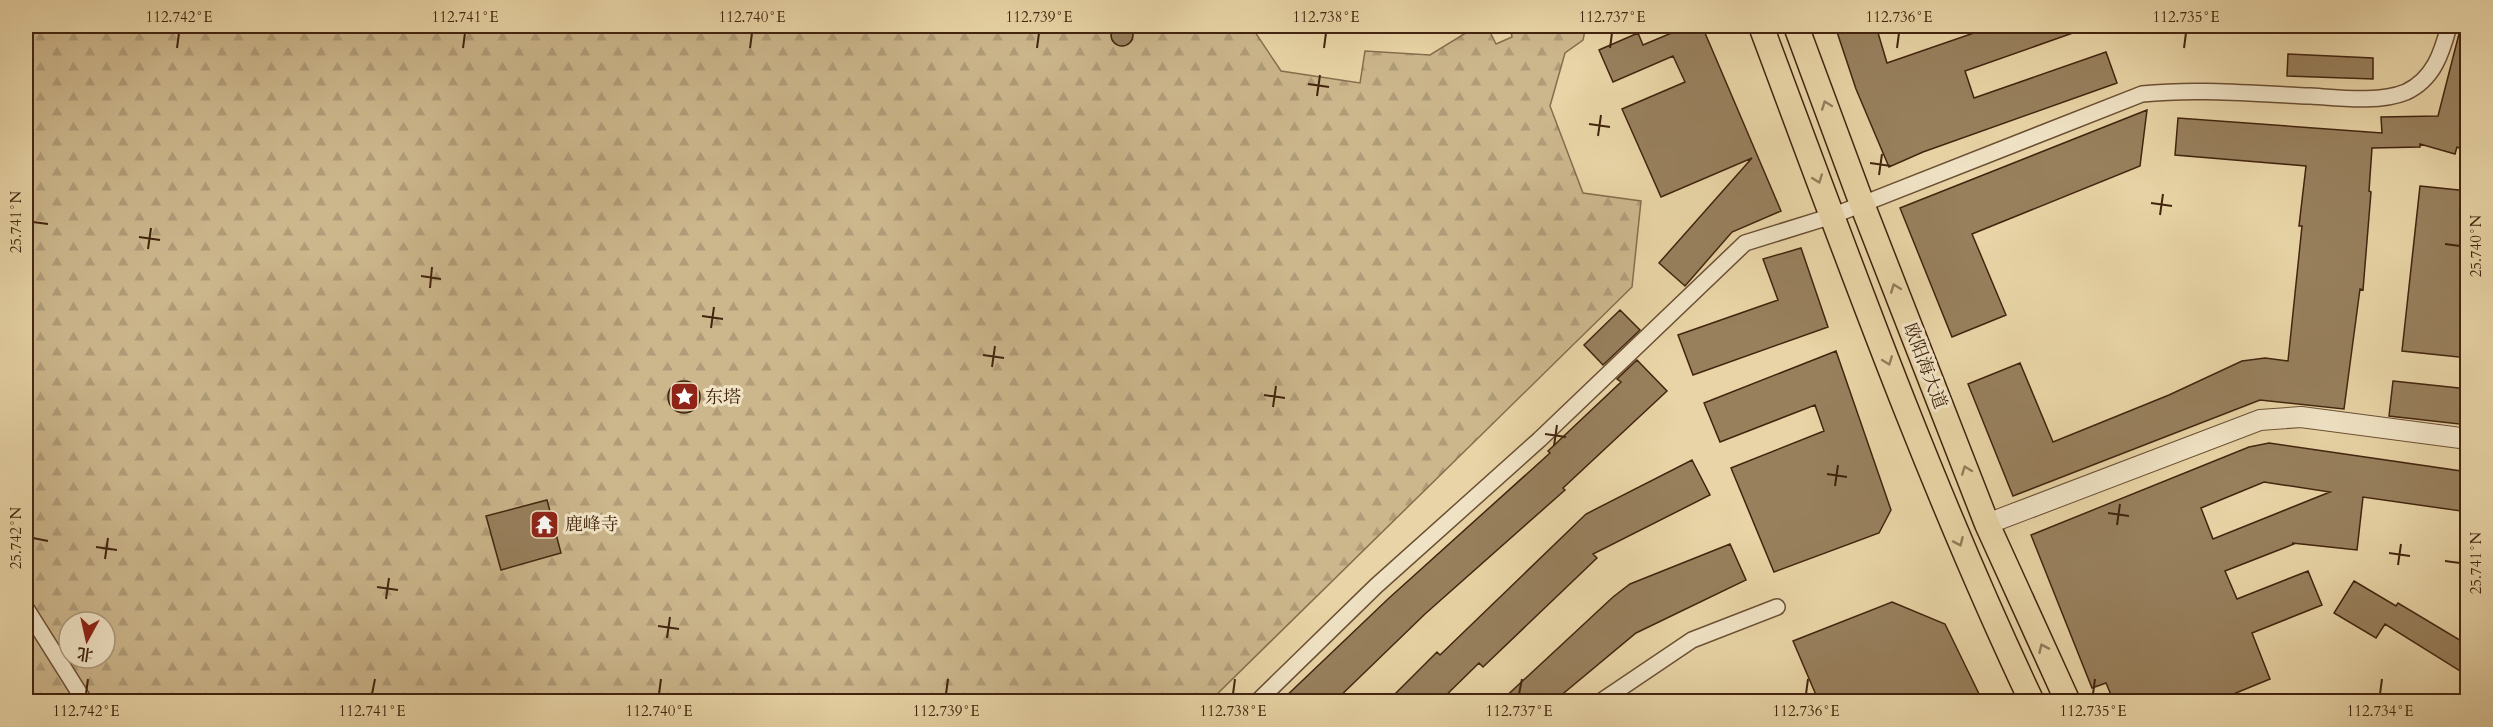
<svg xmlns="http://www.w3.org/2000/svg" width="2493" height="727" font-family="Cardo,'Noto Serif SC',serif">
<defs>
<pattern id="forest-firs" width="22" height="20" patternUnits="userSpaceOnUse" patternTransform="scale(1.5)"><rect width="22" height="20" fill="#ccb68c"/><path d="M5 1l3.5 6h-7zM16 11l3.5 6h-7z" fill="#b09c78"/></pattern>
</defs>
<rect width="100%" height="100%" fill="#e8d4a6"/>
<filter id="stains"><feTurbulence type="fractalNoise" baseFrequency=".00333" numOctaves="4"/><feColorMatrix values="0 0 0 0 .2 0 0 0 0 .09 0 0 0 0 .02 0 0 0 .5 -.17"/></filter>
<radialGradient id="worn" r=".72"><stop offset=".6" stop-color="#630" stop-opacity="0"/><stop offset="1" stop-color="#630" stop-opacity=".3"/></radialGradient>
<path fill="url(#forest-firs)" stroke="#876d4d" stroke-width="1.5" fill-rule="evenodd" d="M26,26H1251L1281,71L1360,83L1365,51L1430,55L1477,26H1487L1496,44L1512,37L1510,26H1586L1583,40L1565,53L1550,106L1583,193L1641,201L1632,287L1210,701H26ZM69,622H105V658H69Z"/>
<path fill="#98805d" stroke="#42240e" stroke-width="1.5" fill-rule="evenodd" d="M1111 35a11 11 0 1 1 22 0a11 11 0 1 1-22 0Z
M1688,26H1702L1781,211L1732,232L1685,286L1659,263L1752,158L1661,197L1622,109L1685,82L1673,56L1613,82L1599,50L1638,33L1643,45Z
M1835,26H1876L1887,63L1994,26H2087V28L1965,71L1974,98L2106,52L2117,83L1923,152L1889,167L1856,89Z
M2461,26H2468V152L2457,147L2455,154L2420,144V147L2372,148L2369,191L2371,192L2363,290L2360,289L2344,409L2260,400L2013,496L1968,384L2020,363L2053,442L2169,395L2242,361L2265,358L2288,361L2302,226H2299L2306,166L2175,155L2178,118L2382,133L2381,117L2438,116Z
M2288,54L2373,58V79L2287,76Z
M2147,110L2140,166L1972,234L2006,315L1952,337L1900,208Z
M2420,186L2468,191V358L2402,351Z
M1801,248L1828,327L1693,375L1678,335L1778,300L1763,259Z
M1620,310L1640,330L1603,365L1584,345Z
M1836,351L1891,510L1879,533L1774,572L1731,468L1824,431L1815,405L1720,442L1704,403Z
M1637,360L1667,391L1563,488L1565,490L1425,614L1334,702H1280L1388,599L1550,453L1548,451L1621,382L1617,379Z
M668 397a16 16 0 1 1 32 0a16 16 0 1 1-32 0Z
M2393,381L2468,389V425L2389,416Z
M2269,443L2468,472V512L2363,497L2357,550L2292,543L2294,544L2225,571L2237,599L2308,571L2322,605L2252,633L2270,679L2214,702H2114L2106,683L2092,688L2031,535L2249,447ZM2264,482L2330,492L2213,539L2201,508Z
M1692,460L1710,495L1593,554L1597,558L1483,667L1479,663L1439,702H1387L1437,652L1440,655L1586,514Z
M547,500L561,553L501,570L486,516Z
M1730,544L1746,580L1636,633L1553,702H1500L1613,597L1630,584Z
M2354,581L2396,606L2398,603L2468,645V676L2385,624L2376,638L2334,613Z
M1892,602L1945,624L1983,702H1819L1793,641Z"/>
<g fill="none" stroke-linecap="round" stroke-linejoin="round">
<defs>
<path id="minor" d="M26,608L85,702
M1257,702L1376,586L1539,440L1745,243L1832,216L2142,94C2198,88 2255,94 2311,96C2340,98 2380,103 2406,92C2434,79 2442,52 2449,26
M1600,702L1692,640L1777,607"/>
<path id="tertiary" d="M1987,524L2260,420L2301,417L2468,439"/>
<path id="primary" d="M1761,26C1846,253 1928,482 2032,702
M1796,26L1862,204L1987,524L2068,702"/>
</defs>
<use href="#minor" stroke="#6c5034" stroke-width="18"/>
<use href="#tertiary" stroke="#6c5034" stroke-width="22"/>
<use href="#primary" stroke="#42240e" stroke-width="27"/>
<use href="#minor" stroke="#f0e3c5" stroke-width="15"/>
<use href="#tertiary" stroke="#f0e3c5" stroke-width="20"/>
<use href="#primary" stroke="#e8d4a6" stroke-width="24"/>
</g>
<defs><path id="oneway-chevron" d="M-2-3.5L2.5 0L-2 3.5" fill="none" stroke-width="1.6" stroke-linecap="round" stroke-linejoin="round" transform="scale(1.5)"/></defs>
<g stroke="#957c5a">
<use href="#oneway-chevron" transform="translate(1826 105) rotate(-110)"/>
<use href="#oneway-chevron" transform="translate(1818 179) rotate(70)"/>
<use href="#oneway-chevron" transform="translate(1895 288) rotate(-111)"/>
<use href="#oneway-chevron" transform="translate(1888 361) rotate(69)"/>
<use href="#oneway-chevron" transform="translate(1966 470) rotate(-111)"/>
<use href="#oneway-chevron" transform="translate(1959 542) rotate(66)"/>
<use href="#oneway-chevron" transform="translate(2043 648) rotate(-114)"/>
</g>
<path fill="none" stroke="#42240e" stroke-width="2" d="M177,48L179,33M463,48L465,33M750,48L752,33M1037,48L1039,33M1324,48L1326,33M1610,48L1612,33M1897,48L1899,33M2184,48L2186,33M1308,84L1329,87M1317,96L1320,75M1589,124L1610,127M1598,136L1601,115M1870,163L1891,166M1879,175L1882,154M2151,203L2172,206M2160,215L2163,194M33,222L48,224M139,237L160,240M2445,244L2460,246M148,249L151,228M421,276L441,279M430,288L432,267M702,316L723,319M711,328L714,307M983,355L1004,358M992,367L995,346M1264,395L1285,398M1273,407L1276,386M1545,434L1566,437M1554,446L1557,425M1827,474L1847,477M1835,486L1838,465M2108,513L2129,516M2117,525L2120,504M33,538L48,541M96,547L117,550M2389,553L2410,556M105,559L108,538M2445,561L2460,563M2398,565L2401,544M377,587L398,590M386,599L389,578M658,626L679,629M667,638L670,617M86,694L88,679M372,694L375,679M659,694L661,679M946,694L948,679M1233,694L1235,679M1519,694L1522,679M1806,694L1808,679M2093,694L2095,679M2380,694L2382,679"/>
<defs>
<symbol id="sight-square" viewBox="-11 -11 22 22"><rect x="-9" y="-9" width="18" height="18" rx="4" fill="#8f2418" stroke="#f0e3c5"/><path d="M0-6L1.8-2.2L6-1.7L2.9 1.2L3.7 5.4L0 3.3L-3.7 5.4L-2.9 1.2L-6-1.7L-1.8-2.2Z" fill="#fff"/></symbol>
<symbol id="temple-square" viewBox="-11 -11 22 22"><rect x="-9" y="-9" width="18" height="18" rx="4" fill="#8f2418" stroke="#f0e3c5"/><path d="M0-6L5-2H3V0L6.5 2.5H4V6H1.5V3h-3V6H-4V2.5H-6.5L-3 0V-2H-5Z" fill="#fff"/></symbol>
</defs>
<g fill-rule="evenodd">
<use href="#sight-square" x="668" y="380" width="33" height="33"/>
<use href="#temple-square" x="528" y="508" width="33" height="33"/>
</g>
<g text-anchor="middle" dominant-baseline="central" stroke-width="6" stroke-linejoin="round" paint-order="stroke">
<g font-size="18" fill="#42240e" stroke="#f0e3c5">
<text transform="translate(1925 366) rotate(69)">欧阳海大道</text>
</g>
<g font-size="18" fill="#42240e" stroke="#f0e3c5" text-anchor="start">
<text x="705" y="397">东塔</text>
<text x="565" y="524">鹿峰寺</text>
</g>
</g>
<rect width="2493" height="727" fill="none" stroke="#e8d4a6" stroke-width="66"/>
<g transform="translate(87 640) rotate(188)"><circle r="28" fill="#f0e3c5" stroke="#aa977c" stroke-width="1.5"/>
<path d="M0-4.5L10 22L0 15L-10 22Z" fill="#8f2418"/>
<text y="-9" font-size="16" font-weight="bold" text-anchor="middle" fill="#42240e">北</text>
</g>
<rect x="33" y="33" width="2427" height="661" fill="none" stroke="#42240e" stroke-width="2"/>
<g font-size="15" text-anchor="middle" fill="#42240e">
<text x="179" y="22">112.742°E</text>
<text x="465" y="22">112.741°E</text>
<text x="752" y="22">112.740°E</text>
<text x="1039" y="22">112.739°E</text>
<text x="1326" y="22">112.738°E</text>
<text x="1612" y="22">112.737°E</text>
<text x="1899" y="22">112.736°E</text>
<text x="2186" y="22">112.735°E</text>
<text transform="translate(16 222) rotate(-90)" y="5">25.741°N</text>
<text transform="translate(2476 246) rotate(-90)" y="5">25.740°N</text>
<text transform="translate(16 538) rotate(-90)" y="5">25.742°N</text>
<text transform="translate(2476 563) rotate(-90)" y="5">25.741°N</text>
<text x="86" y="716">112.742°E</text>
<text x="372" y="716">112.741°E</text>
<text x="659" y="716">112.740°E</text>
<text x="946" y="716">112.739°E</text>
<text x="1233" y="716">112.738°E</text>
<text x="1519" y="716">112.737°E</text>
<text x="1806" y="716">112.736°E</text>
<text x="2093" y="716">112.735°E</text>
<text x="2380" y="716">112.734°E</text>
</g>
<rect width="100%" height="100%" filter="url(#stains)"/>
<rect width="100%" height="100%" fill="url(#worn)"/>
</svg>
